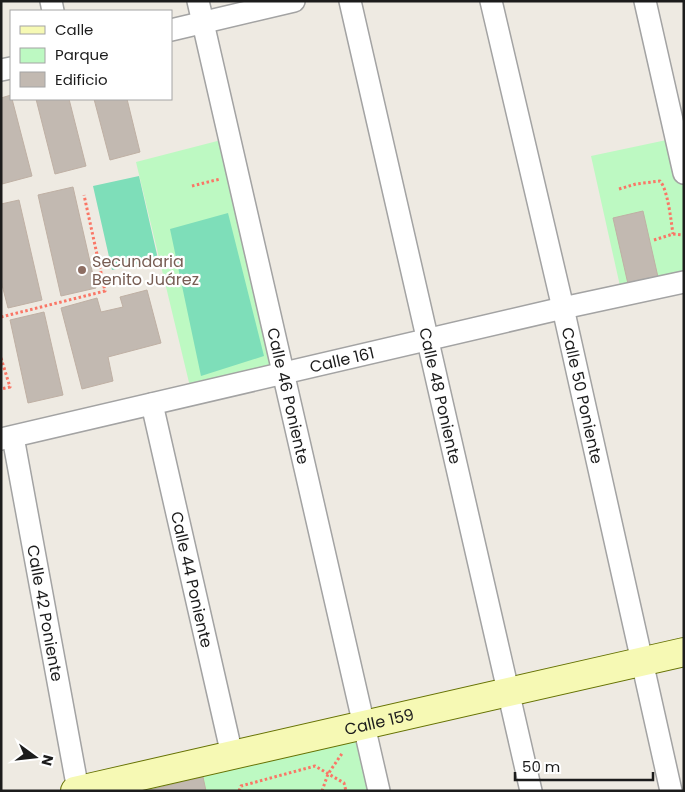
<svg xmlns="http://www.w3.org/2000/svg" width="685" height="792" font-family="Poppins,sans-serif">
<rect width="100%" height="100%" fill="#eeeae2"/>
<path fill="#bdf9c2" d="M229,138L283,373L192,395L136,162Z
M676,138L684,173V282L622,295L591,156Z
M363,726L378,791H78Z"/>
<path fill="#7edeb9" d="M139,176L158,259L112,270L93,186Z
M228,213L264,356L201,376L170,229Z"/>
<path fill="#c2b9b1" stroke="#bfb0a4" d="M11,95L32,176L2,184L1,98Z
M36,99H69L86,166L55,174Z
M94,99H127L140,152L110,160Z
M73,187L96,288L61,296L38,195Z
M19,200L42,300L8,308L1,281V204Z
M643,211L658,277L628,284L613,218Z
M147,290L161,343L108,357L113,381L82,389L61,308L97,298L101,312L123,307L120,297Z
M44,312L63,395L28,403L10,320Z
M203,777L206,791H145Z"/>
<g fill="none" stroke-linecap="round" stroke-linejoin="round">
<defs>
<g id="street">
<path d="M51,1L53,11"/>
<path id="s1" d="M198,1L379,791"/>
<path id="s2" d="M350,1L531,791"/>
<path id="s3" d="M491,1L563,308L671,791"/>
<path d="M645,1L684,173"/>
<path d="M171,30L294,1"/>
<path d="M1,70L11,68"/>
<path id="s4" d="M152,404L232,755"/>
<path id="s5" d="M13,437L78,790"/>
<path id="s6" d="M1,439L563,308L684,282"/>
</g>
<g id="secondary">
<path id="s7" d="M75,791L684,652"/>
</g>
</defs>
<use href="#street" stroke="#a3a3a3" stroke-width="24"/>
<use href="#secondary" stroke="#667204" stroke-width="30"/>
<path stroke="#fa7666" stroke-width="3" stroke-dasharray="2.5 2.5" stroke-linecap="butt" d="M192,186L220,179
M619,189L636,184L660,181C668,190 671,221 673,234
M654,240L673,234L684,235
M1,317L105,291L84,195
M1,358L10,387L1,389
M239,791L241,786L315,766L344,783L346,791
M322,791L328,774L343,752"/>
<use href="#street" stroke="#fff" stroke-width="21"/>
<use href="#secondary" stroke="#f6f9b4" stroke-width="28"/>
</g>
<circle fill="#8d6e63" stroke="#fff" stroke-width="2" cx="82" cy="270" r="5"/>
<g text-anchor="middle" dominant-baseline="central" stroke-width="4.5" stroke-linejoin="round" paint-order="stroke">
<g font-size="16" fill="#785e54" stroke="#fff" text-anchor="start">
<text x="92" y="261">Secundaria<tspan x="92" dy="18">Benito Juárez</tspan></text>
</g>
<g font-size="16" fill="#1c1c1c" stroke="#fff">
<text stroke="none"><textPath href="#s6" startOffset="350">Calle 161</textPath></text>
<text stroke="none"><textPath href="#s1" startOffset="405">Calle 46 Poniente</textPath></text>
<text stroke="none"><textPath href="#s2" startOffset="405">Calle 48 Poniente</textPath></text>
<text stroke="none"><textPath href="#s3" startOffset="405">Calle 50 Poniente</textPath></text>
<text stroke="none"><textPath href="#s4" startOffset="180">Calle 44 Poniente</textPath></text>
<text stroke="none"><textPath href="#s5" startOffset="179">Calle 42 Poniente</textPath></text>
<text stroke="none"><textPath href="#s7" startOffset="312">Calle 159</textPath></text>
</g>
</g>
<rect width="685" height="792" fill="none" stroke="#1c1c1c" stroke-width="5"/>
<rect x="10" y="10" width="162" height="90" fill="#ffffff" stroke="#a4a4a4"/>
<rect x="20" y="26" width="25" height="8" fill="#f6f9b4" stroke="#a4a4a4"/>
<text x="55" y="35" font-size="15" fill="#1c1c1c">Calle</text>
<rect x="20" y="48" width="25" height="15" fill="#bdf9c2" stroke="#a4a4a4"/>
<text x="55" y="60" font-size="15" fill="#1c1c1c">Parque</text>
<rect x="20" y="72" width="25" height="15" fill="#c2b9b1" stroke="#a4a4a4"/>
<text x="55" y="85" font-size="15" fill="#1c1c1c">Edificio</text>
<g transform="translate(35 757) rotate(105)" stroke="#ffffff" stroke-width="4" paint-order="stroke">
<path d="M0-4L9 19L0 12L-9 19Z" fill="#1c1c1c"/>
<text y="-8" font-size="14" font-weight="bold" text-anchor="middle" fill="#1c1c1c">N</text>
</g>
<path d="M515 772v8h138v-8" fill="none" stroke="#1c1c1c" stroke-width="2.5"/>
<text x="522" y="772" font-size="15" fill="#1c1c1c" stroke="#ffffff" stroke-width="4" paint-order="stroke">50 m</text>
</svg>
